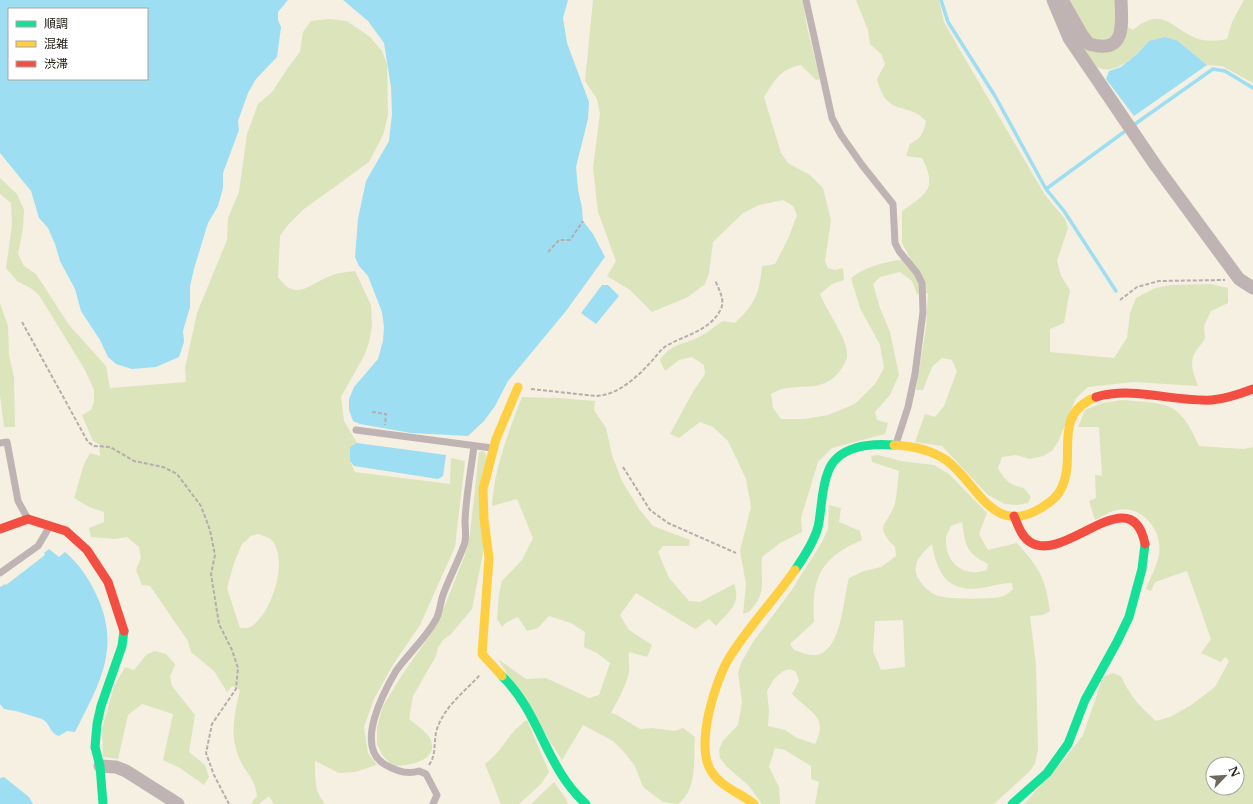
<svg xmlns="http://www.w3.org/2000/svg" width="1253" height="804" font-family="'Libre Baskerville','Noto Sans JP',serif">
<rect width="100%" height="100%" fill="#f5f0e2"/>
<path fill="#dce4bc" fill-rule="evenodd" d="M593,0H803L807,27L820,79L816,80L801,65C780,69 775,80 764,97L781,153L788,163L810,175L823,188L831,220L825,261L828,268L835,270L843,268L844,280L832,284L820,294C826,310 849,341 847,356C847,361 842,368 839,372C833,380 825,384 815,386C800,388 784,385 771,394L773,408L781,419H805L828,415L855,404L875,384L884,368L880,345L860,308L851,278C870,264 888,262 910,258L902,243V211C926,194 938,189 922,158L906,156L910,144C920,139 924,133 926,121C907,100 887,119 877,79L885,64L881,54L870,44L868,30L856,0H939L944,22L957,45L1045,195L1065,219L1068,228L1057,261L1061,276L1070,290L1064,323L1050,329V352L1114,358L1127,338L1130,313L1136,298L1155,288L1170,285L1210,284L1228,288V303L1211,311L1204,326L1205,338C1203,343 1199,346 1196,351C1188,362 1194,375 1198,386L1133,382L1088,387L1076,398L1058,442L1052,451L1043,456L1030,459L1016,455L1002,457L998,468C1005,481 1010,485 1024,488L1031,497L1028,503L1017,505L1005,504L988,495L942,446L915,442L925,414L935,417L944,406L957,371L952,360L942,358L932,367L923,390H916L926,327L928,293L917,294L912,281L900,272L880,277L873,284L880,308L890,332L899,375L890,395L875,412L877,420L888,423L885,434L832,448L818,462L801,518L802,532L780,543L762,557C760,575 767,592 753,607C750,611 748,613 743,614L746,584L740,551L751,507L746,479L728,441L713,427L700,422L679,438L670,434L694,390L705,374L704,365L692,357L679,360L665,371L660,360C671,344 681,345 697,338C706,334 715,326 723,321L735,323C756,303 759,294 762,266L775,264L788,239L797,215L793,206L783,200L759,205L743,213L713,242L709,273L705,284L688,297L652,312L630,290L607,276L616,261L598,212L593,168L600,113L597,99L585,81Z
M1057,0H1115V20L1133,30C1163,5 1170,28 1196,38C1206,42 1217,41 1227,39L1232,22L1244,0H1253V83L1222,66L1207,65L1178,41H1149C1093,104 1082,50 1057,0Z
M329,19L347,21L370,37L382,51L387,64L388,116L383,135L369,162L304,209L287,226L280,236L278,277C296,302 308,285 330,276C337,273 347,272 355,271L371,305L372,326L369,343L364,356L341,397L344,421L357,443L350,447V461L355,472L450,484L451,458L465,461L455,547L420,625L394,663L374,699L364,727L368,753L377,765L355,772L339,773L315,761C315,777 314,791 325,804H274L269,796L259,804H251L257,796C255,779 248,776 241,762C229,738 234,715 240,690L232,686L227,692L214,671L191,652L188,641L150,586L142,585L136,570L141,558L139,547L127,537L114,539L91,537L89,528L104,522V512L89,507L74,498L84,464L90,453L100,456L99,444L93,441L82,415L91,410L94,402V390L85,370L39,295L32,289L17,281L6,268L12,225L11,203L0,194V178L17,194L24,210L23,228L18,254L24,266L36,274L69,325L106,366L110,388L186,382L185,368L197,313L227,240L228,218L239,192L247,134L258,104L273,91L287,69L300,52L303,32L311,21ZM258,534C264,536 270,537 274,543C287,564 272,612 252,626C248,629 245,628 240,628L227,588L234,563L242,544L251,536Z
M0,303L8,326L9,355L14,377L15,427H4L0,395Z
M522,397L559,398L595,401L594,410L606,428L612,455L622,481L639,509L653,526L690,540L689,546H663L658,552L669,578L689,601L700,602L734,584C742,604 728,612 716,626L709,619L695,629L636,593L620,615L629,630L652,645L647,657L629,652C628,659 630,666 629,672C626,686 618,700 611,713L617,715L640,729L652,728L675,731L683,728L695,737C693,760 698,789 678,804L663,802L643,787L635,766L623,751L613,741L583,725L562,760L498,659L526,679L546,678L589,698L599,695L610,663L597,653L584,647L585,632L571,623L549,616L538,628L527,631L518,617L507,622L502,627L497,619L499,594L502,581L522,560L533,538L517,499L492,506C494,469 508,433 522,397Z
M1122,400C1168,404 1179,400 1199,446L1243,449L1253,447V804H1024L1064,760L1083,735L1103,677L1113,673L1121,676C1129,695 1141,708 1156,721L1170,717L1191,705L1215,687L1229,661L1225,657L1221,662L1201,653L1211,639L1187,571L1155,582L1151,591L1146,589C1150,578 1157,566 1159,554C1163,531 1142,504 1117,510C1110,511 1102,517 1095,520L1089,501L1096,498L1095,475L1102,476L1099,427H1078L1085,410L1102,403ZM1213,764H1237V788H1213Z
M483,451L486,454L483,553L472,609L451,634L443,640L438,648L436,656L413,696L409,719C414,723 428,733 430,738C441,761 408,766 393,766L383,756L377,744V727L383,706L402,675L437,625L465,555L470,534L479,452Z
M878,455L901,461L934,465L949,474L987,513L979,534L988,550L1017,543C1040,569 1045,577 1050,611L1043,615L1030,616L1036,665L1038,749L1035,764L1028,773L994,804H815L819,782L811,779V766L785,750L775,748L769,767L779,787L780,804H762L749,786L727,767L720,758L719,750L722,742L738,725L742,702L738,672L741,663L753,642L791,591L822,542L828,529L829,505L841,508L839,522L860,531L862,540C821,557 811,578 814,622L790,644L794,650C799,651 806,655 812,655C842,657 843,598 849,578L864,571L881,567L896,556L895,547C872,524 889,525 895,503C897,493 898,481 899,471L872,462L871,456ZM962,522C966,546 965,552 988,564L987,570C964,578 944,563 946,537C947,534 950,529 951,526ZM932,544C937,574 948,593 982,588C992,586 1002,583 1012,583L1013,589C1011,591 1007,595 1003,596C994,600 948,599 938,596C928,592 913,578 916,566C917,558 926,549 932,544ZM903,620L905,667L881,670L873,651L875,621ZM790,669L796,672L799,681L792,694C810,713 829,716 815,744L797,738L785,730L768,726L769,711L767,691L774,679L783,671Z
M155,651L166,654L175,664L170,677L172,686L195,715L189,752L205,765L209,777L204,785L180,768L163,760L173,714L142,704L128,715L118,759L103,757L102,729L114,686L125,667L134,670L147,654Z
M527,720L549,772L541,784L519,804H501L485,764C504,750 508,732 527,720Z
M554,782L566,799L568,804H531Z"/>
<path fill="#9ddef3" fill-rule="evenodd" d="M0,0H288L278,12V20L281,27L277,57L256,79L248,93L238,121L239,130L223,173V188L218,206L208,223L194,269L190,286V307L183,331L184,342L179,357L156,367L132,369L116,364L108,357L100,340L81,311L75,289L60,261L55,244L48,228L39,218L31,191L0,153ZM9,9H147V79H9Z
M343,0H568L563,18L567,43L589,102L588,119L576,167L578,189L582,208L583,221L593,234L605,257L566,311L508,381L495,406L484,421L468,436L411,433L360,424L353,421L349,410V399L354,387L378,359L383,341L384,327L382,312L368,276L359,266L355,257L358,219L366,181L389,141L392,114L391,87L384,43L368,21Z
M1165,37L1178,41L1207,65L1134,116L1106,79L1109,71L1121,67L1138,53L1149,41Z
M602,285H608L619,296L596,324L581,313Z
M357,443L446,455L443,476L438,479L354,466L350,461V447Z
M49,549L59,557L65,552C79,564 88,577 96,594C122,648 99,684 75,732L67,731L59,736C50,734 50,723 42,719L16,711L4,709L0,704V587L5,584L6,585L45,555L44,553Z
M4,777L29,797L33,804H0V778Z"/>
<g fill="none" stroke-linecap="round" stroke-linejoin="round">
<path stroke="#9ddef3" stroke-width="3.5" d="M941,0L948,22L995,96L1046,189L1064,211L1116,291
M1135,124L1213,69L1225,71L1253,88
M1046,189L1124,132"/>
<path stroke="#b6adac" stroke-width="2" stroke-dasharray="4 2" stroke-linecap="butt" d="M548,252L559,240H570L583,221
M1120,300L1137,287L1159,281L1225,280
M22,322L88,442L94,446L110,447L134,461L163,467L177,474L201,506L210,530L215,555L211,574L219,624L232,650L238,668L236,689L212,724L206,753L214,775L229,804
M531,389L596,396C617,395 635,379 649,364C655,358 660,350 666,346C685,335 710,331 721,309C725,299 719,290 715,280
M372,412L386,414L385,425
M623,467L650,510L668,523L736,553
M429,765C437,754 433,742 437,729C444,707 465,691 480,675"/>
<path stroke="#bfb3b4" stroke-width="7" d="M806,0L832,118L841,135L862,165L893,204L895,243L899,251L917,273L922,283L923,312L915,374L908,407L896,444
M356,430L492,448
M0,443L7,442L18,501L28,519
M0,573L38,546L50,526
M433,804L437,795L426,774L419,771C408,775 394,770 384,764C355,746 383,693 396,671C408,654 425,639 435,621C440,614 440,603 443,595C449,578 458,562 464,545C467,538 465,528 465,521C466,496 471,470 474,446"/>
<path stroke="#bfb3b4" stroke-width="13" d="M1053,0L1069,38L1156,166L1239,279L1253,288
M1062,0L1082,35L1089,44C1126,55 1122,25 1121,0
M100,766L116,767L126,771L178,804"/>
<path stroke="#16e098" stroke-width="9" d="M795,570C804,557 814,542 818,527C822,509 821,489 828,472C837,446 870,443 894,445
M502,676C541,714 545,767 586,804
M103,804L100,766L95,747L97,724L101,706L122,646L124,631
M1012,804L1047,773L1068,744L1085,700L1117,642L1129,617L1142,569L1145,544"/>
<path stroke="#ffcf43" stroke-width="9" d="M894,445C912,446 931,450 946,460C977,482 992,538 1041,508C1050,502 1058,497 1062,487C1077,455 1051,415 1096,397
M502,676L482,654L489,558L484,519L483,489L496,439L518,387
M754,804C739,792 722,788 711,771C695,745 715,679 731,655C750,625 775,599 795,570"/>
<path stroke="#f24e42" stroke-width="9" d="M1096,397C1135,386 1172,402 1212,400C1226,399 1240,394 1253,389
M1014,516C1018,525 1021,536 1030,542C1064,565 1132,476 1145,544
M0,529L28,519L66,531L87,550L108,582L124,631"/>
</g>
<rect x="8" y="8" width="140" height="72" fill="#ffffff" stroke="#a7a6a2"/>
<rect x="16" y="21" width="20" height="6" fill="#16e098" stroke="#a7a6a2"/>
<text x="44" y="28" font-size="12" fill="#242117">順調</text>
<rect x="16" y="41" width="20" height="6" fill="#ffcf43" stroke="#a7a6a2"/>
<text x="44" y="48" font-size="12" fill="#242117">混雑</text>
<rect x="16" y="61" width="20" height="6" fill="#f24e42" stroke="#a7a6a2"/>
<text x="44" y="68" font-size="12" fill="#242117">渋滞</text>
<g transform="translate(1225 776) rotate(65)"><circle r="19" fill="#ffffff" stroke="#a7a6a2"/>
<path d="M0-3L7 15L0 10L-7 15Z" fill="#6d695e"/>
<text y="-6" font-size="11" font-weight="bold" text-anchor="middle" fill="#242117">N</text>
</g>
</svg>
